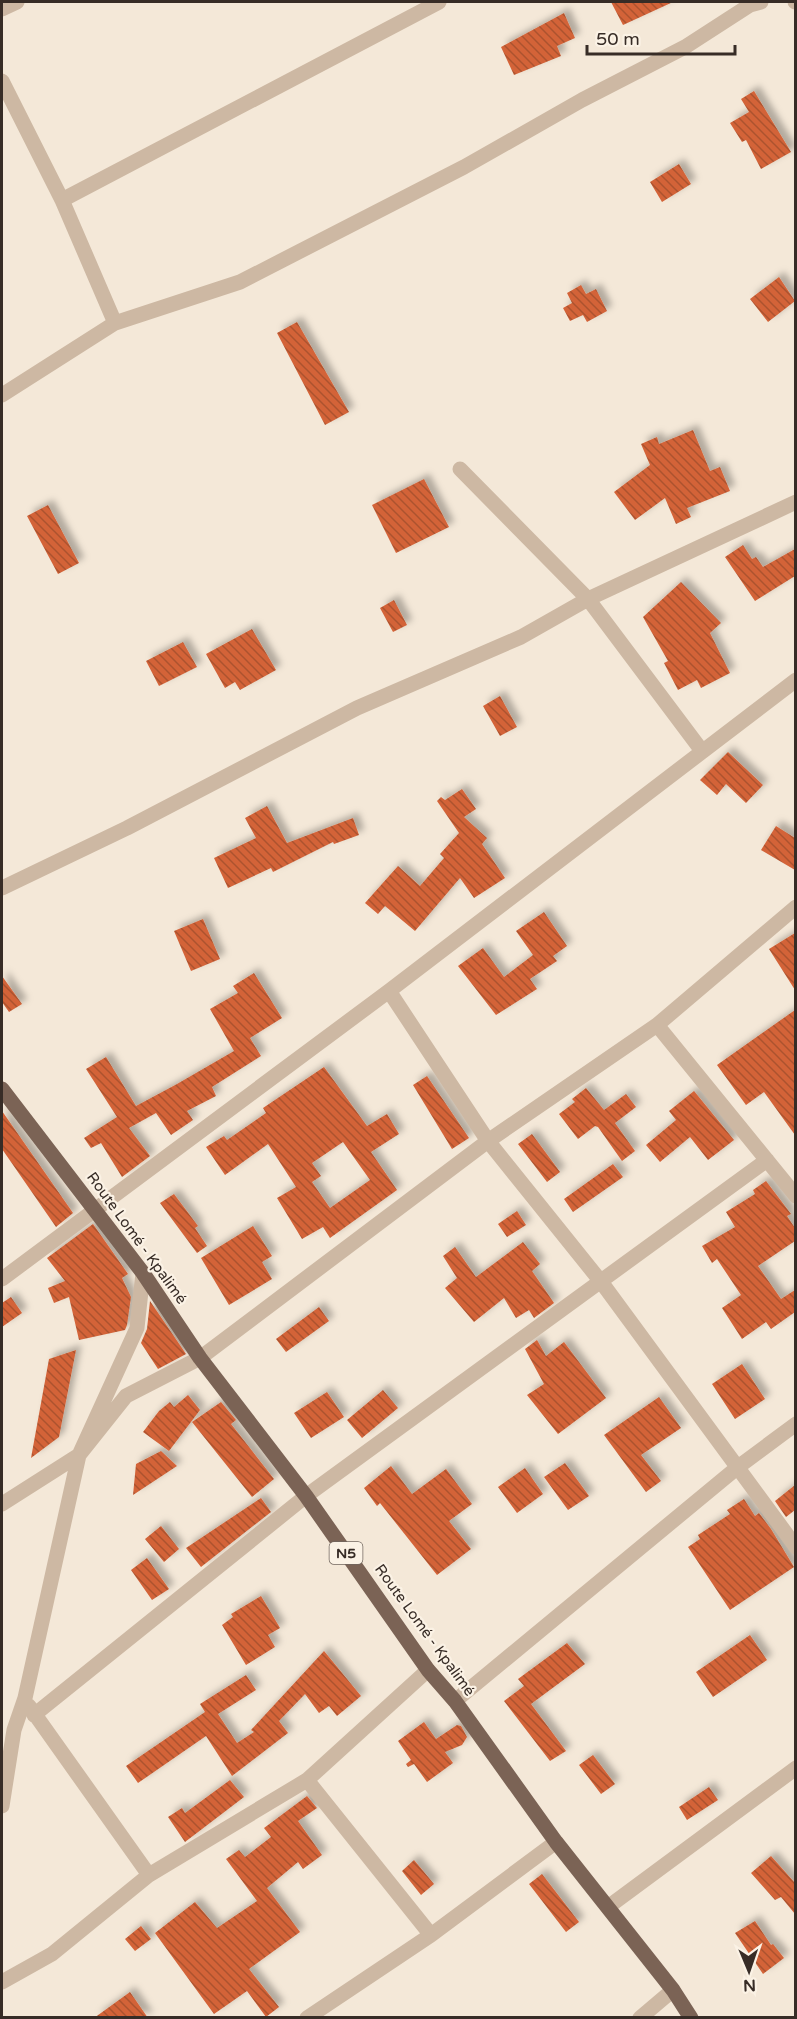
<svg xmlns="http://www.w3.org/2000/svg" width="797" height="2019" font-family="'Varela Round',sans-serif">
<defs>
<pattern id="building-back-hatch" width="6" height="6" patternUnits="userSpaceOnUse" patternTransform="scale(1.5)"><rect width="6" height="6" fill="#d36338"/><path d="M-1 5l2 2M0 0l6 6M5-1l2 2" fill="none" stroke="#ac522f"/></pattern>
<filter id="shadow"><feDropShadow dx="5.5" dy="-5.5" stdDeviation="3" flood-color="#0004"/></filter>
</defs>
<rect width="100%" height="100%" fill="#f4e8d8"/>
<path fill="url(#building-back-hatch)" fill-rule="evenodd" filter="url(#shadow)" d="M611,2H673L623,25Z
M564,13L575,38L557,46L561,56L514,75L501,47Z
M754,91L791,152L761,169L746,140L742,142L730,123L749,112L741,99Z
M679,164L691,184L662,202L650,182Z
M779,277L795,301L768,322L750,299Z
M581,285L586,294L596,289L607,311L587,322L583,315L570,321L563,308L572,303L567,293Z
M297,322L349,412L325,425L277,333Z
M693,430L710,471L720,467L730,491L687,508L691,517L676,524L665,498L635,520L614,492L650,465L641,444L657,437L659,444Z
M424,479L449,527L396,553L372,505Z
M48,505L79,563L58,574L27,516Z
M743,545L752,559L756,557L763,567L795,549V576L755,601L725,557Z
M681,582L721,623L710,633L730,673L701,688L697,680L678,690L664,663L668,661L643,617Z
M394,600L407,625L393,632L380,608Z
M252,629L276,670L240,690L235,682L225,688L206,654Z
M183,642L197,667L159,686L146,661Z
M500,696L517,727L500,736L483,706Z
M728,752L763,785L746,803L726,784L717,795L700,780Z
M462,789L476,809L464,817L487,838L482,844L505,878L474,898L460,878L415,931L385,906L378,914L365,903L398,866L420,886L444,858L440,854L459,833L437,801L441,797L445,800Z
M267,806L287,843L353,818L359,835L334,844L333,842L273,872L271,868L228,888L214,858L256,838L245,818Z
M776,826L795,838V870L761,850Z
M544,912L567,946L553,956L557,961L530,979L537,989L496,1015L458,966L483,948L504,977L533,955L516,931Z
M203,919L220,959L191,971L174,931Z
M795,933V990L769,949Z
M254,973L282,1018L250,1038L261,1056L212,1087L216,1096L187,1111L193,1120L171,1135L156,1113L129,1128L150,1156L122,1177L101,1143L91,1148L84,1138L117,1117L86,1069L106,1057L136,1106L177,1084L234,1051L210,1009L238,993L233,986Z
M2,976L22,1004L9,1012L2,1002Z
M795,1010V1135L764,1092L746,1105L717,1065Z
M324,1067L367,1126L387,1114L399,1134L371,1152L397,1190L330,1238L323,1227L302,1239L277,1198L296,1187L268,1144L225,1175L206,1147L224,1136L227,1140L266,1113L263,1108ZM343,1142L370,1180L330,1208L312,1182L321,1176L312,1163Z
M427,1076L469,1138L452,1149L413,1085Z
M586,1088L604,1110L626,1094L636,1107L615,1123L635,1151L622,1161L598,1127L595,1126L578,1139L559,1114L575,1102L572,1099Z
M694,1091L734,1140L708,1160L690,1137L660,1162L646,1145L676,1120L669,1111Z
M2,1111L73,1213L56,1227L2,1149Z
M532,1134L560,1172L547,1182L518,1144Z
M613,1164L623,1177L573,1212L564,1199Z
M766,1181L791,1214L787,1216L795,1228V1241L758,1266L781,1299L795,1290V1312L771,1329L766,1322L742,1339L722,1308L741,1295L717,1259L712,1263L702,1246L735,1227L726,1212L755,1194L753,1190Z
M174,1194L198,1226L195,1228L207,1246L197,1253L160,1203Z
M517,1211L526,1225L507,1237L498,1224Z
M93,1224L128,1274L122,1278L131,1297L127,1325L125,1330L79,1340L69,1297L54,1303L48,1288L65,1281L47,1258Z
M253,1226L272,1256L262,1262L272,1279L229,1305L201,1258Z
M523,1242L540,1264L532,1271L554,1303L534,1318L529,1310L516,1318L504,1298L474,1322L445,1288L457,1278L443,1256L455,1247L476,1277Z
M11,1297L22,1313L2,1327V1303Z
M150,1301L186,1354L158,1369L141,1343L147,1329Z
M319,1307L329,1321L286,1352L276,1339Z
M537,1340L546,1356L564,1342L606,1398L558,1434L527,1395L544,1384L525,1349Z
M76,1350L59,1437L31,1458L49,1359Z
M742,1364L765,1399L735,1419L712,1384Z
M383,1390L398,1408L362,1438L347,1420Z
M327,1392L344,1417L311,1438L294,1413Z
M188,1395L200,1410L169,1451L143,1432L159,1411L170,1402L174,1407Z
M659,1397L681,1428L641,1455L661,1481L646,1492L604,1435Z
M221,1402L236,1420L231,1424L274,1479L252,1497L192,1422Z
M161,1451L177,1466L133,1495L136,1464Z
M565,1463L589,1496L568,1510L544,1477Z
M391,1466L412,1494L446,1469L472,1504L449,1521L471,1549L437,1575L380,1503L377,1506L364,1488Z
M525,1468L543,1494L517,1513L498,1487Z
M795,1485V1510L786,1517L775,1501Z
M261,1498L271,1512L201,1567L186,1548Z
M744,1499L755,1516L759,1513L771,1529L794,1567L730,1610L688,1547L700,1539L698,1535L730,1514L727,1510Z
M161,1526L179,1549L164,1562L145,1539Z
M147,1558L169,1589L152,1600L131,1570Z
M261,1596L280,1628L268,1635L275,1647L246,1665L222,1625L233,1617L231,1614Z
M750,1635L767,1660L713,1697L696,1672Z
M567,1643L585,1664L531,1704L566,1751L550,1761L504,1701L524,1686L518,1679Z
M324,1651L361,1696L337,1716L329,1706L319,1713L305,1694L279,1721L288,1733L232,1776L206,1736L138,1783L126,1766L205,1712L200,1704L246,1675L256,1690L218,1714L237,1743L254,1732L251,1730Z
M424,1722L436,1739L457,1725L461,1726L467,1737L462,1745L445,1752L453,1763L427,1782L414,1764L408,1767L406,1764L411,1760L398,1741Z
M593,1755L615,1784L601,1794L579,1765Z
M230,1780L244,1797L185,1842L168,1817L182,1808L185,1813Z
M709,1787L718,1800L687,1820L679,1807Z
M307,1796L317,1808L298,1821L322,1855L303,1869L298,1862L267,1888L300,1932L249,1969L279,2007L266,2017L247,1991L214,2014L155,1933L195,1902L217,1928L257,1901L226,1859L239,1850L245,1857L271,1837L264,1828Z
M771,1856L795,1883V1914L781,1897L775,1900L751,1873Z
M414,1860L434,1884L421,1895L402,1871Z
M542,1874L579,1922L566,1932L529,1884Z
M755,1921L771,1945L773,1944L784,1958L763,1974L735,1933Z
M141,1926L151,1939L135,1951L125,1939Z
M130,1992L148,2018H94Z"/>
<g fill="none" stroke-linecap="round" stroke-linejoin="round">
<path stroke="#cdb8a3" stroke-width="15" d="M795,2H796
M2,9L17,2
M2,81L62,200L115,323
M62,200L439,2
M2,395L115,323L240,282L464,167L582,100L685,47L750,5L761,2
M460,469L588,599L702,751
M2,888L127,828L357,708L521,637L588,599L796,502
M389,991L488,1141L602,1283L796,1547
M657,1025L796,1196
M2,1279L389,991L796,680
M2,1504L79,1455L137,1328L143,1273
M455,1701L738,1467L796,1424
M29,1706L149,1875
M34,1715L306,1496L767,1160
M307,1780L431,1935
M2,1806L14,1730L25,1698L79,1455L126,1396L200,1358L488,1141L657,1025L796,907
M608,1907L796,1768
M2,1982L52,1954L149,1875L307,1780L428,1670
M307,2018L431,1935L556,1842
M640,2018L673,1990"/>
<path stroke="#7b6355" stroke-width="15" d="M2,1089L143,1273L200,1358L306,1496L428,1670L455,1701L556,1842L673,1990L691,2018"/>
</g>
<g text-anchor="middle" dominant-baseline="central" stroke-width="4.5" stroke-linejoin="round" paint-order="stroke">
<rect fill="#fbf2e5" stroke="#72675f" stroke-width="1.5" x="329.5" y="1542" width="33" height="22" rx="4.5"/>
<g font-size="14" font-weight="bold" fill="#372c26">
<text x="346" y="1553">N5</text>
</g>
<g font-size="15" fill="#372c26" stroke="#fbf2e5">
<text transform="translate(137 1238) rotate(54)">Route Lomé - Kpalimé</text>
<text transform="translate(425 1630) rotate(54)">Route Lomé - Kpalimé</text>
</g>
</g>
<rect width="797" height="2019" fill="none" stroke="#372c26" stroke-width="6"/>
<g transform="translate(749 1971) rotate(178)" stroke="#fbf2e5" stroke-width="4.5" paint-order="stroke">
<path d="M0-4.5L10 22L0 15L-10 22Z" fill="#372c26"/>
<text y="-9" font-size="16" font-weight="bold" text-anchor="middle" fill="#372c26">N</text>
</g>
<path d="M587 45v9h148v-9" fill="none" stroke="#372c26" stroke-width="3"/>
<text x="596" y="45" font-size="18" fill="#372c26" stroke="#fbf2e5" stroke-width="4.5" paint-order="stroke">50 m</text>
</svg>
